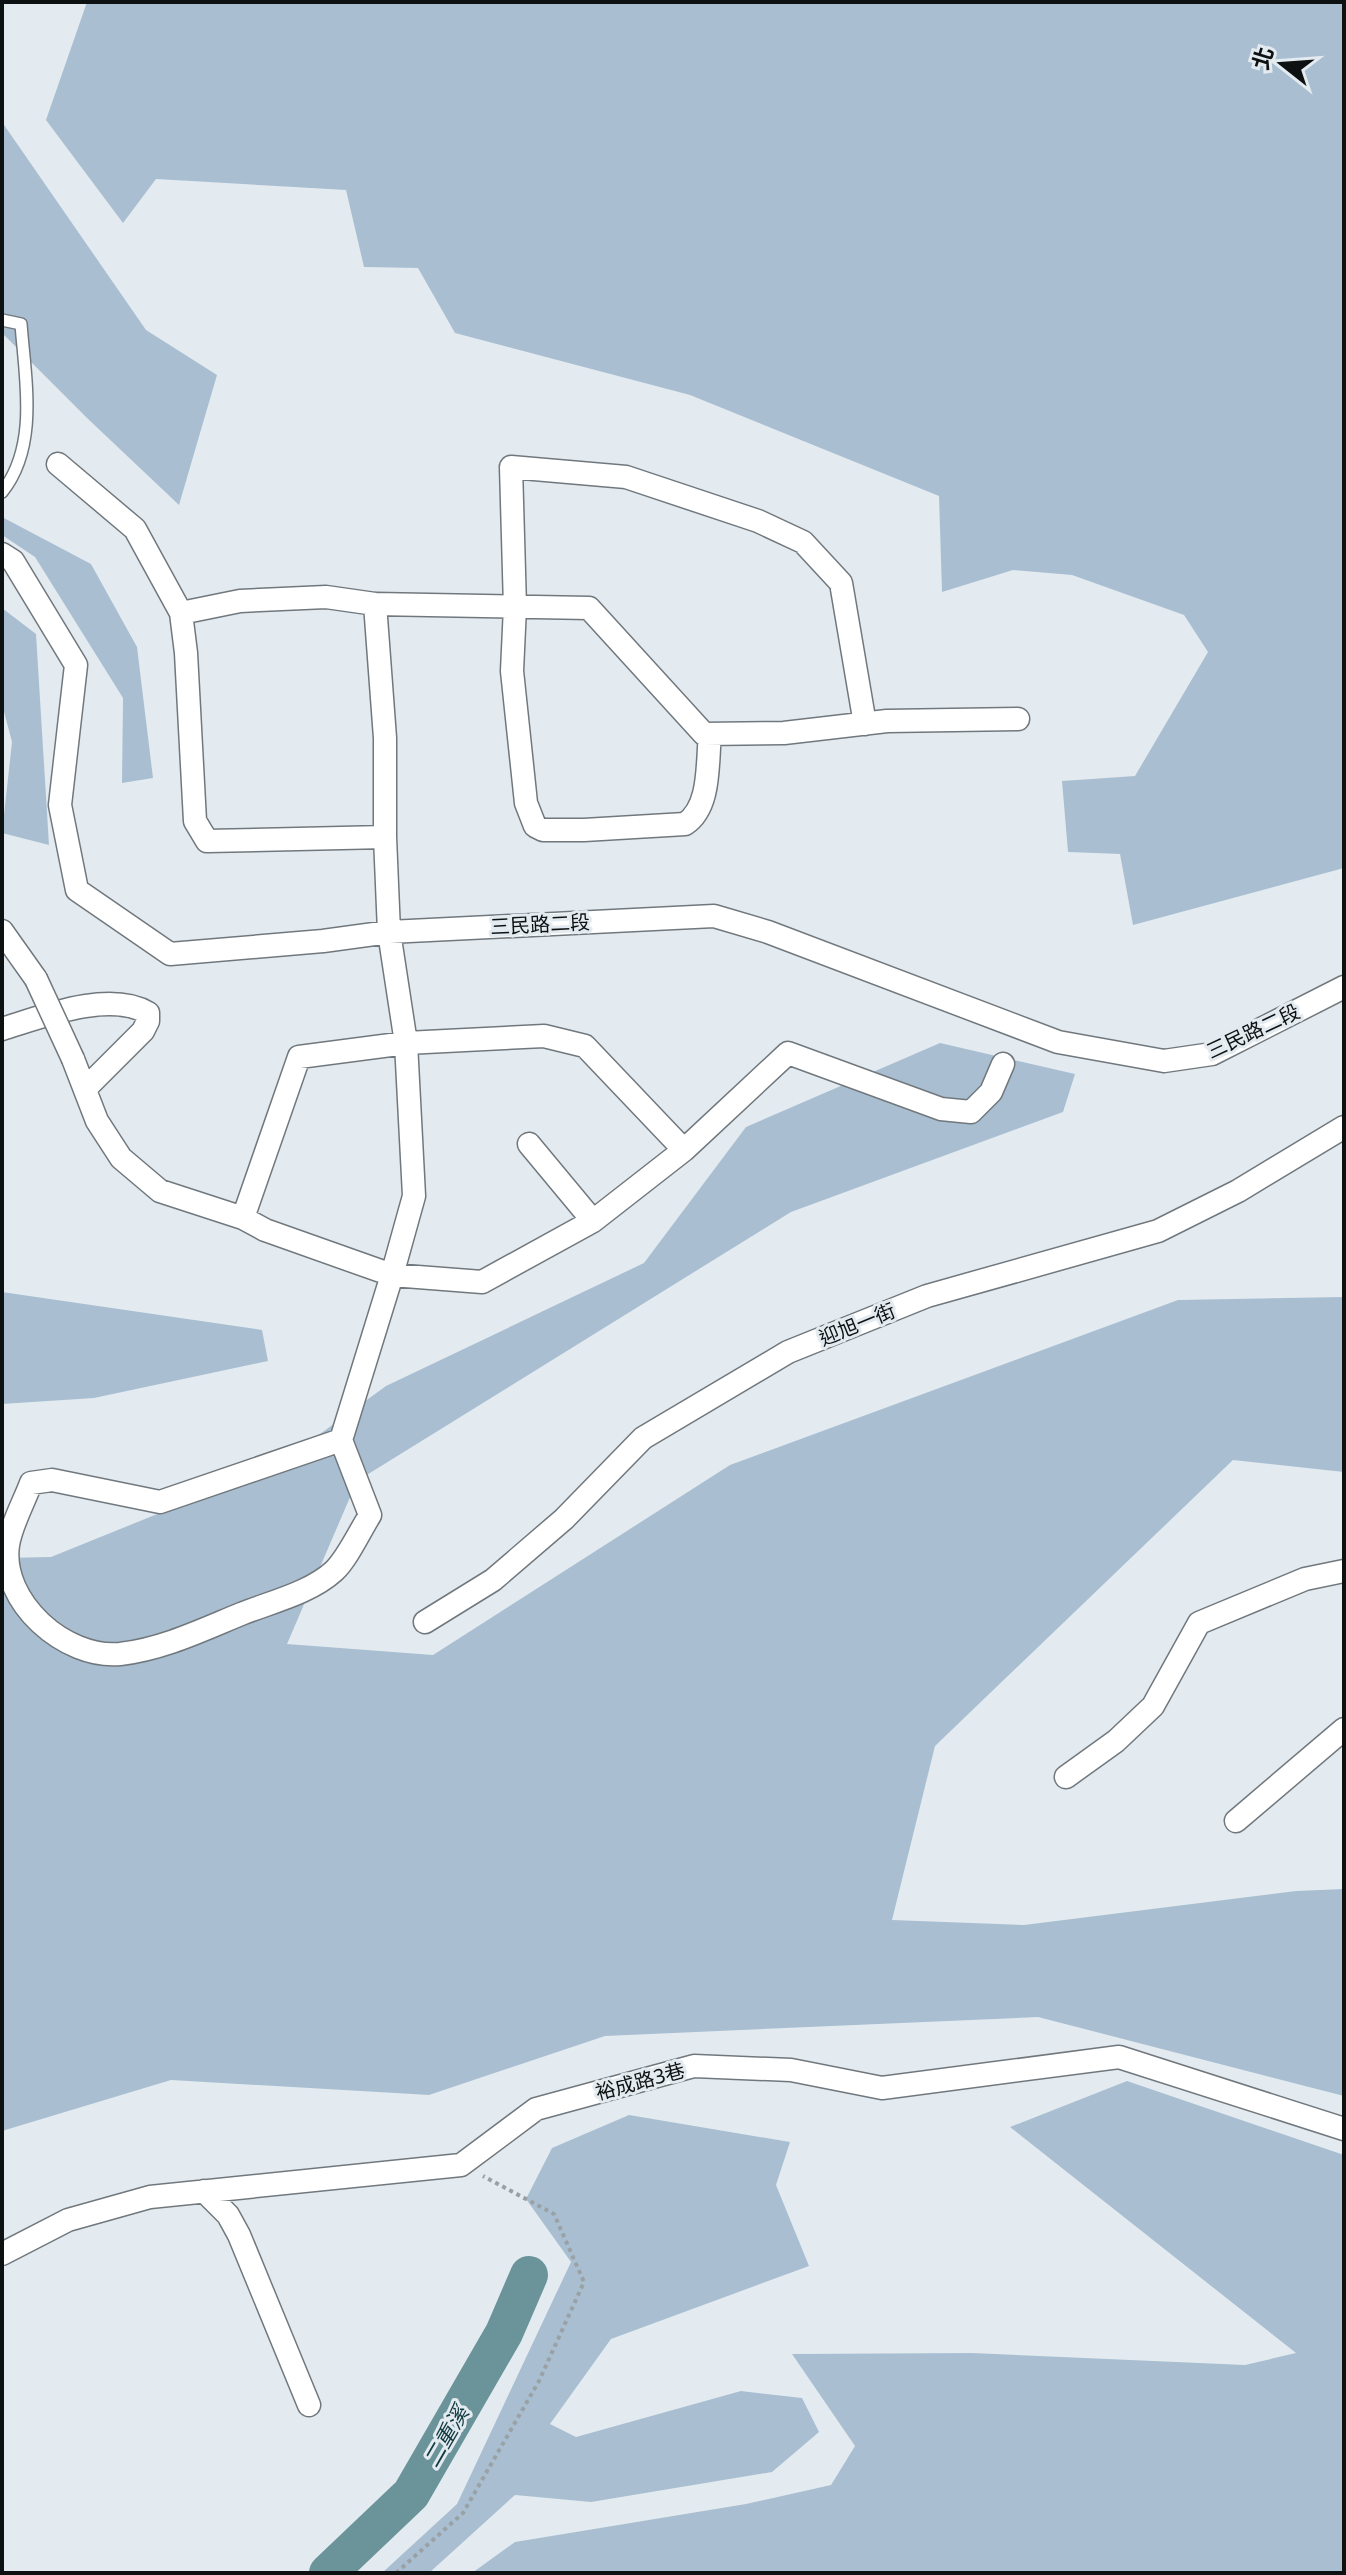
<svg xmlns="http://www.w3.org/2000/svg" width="1346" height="2575" font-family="'Noto Sans','Noto Sans TC',sans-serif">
<rect width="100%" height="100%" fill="#e3ebf1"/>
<path fill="#a9bfd1" d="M87,2H1344V868L1133,925L1120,854L1068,852L1062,781L1135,776L1208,652L1184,615L1072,575L1013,570L942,592L939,496L690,395L455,333L418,268L364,267L346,190L156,179L123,223L46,120Z
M2,122L146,330L217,375L179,505L87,418L2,333Z
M2,517L91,564L137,647L153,778L122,783L123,698L35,557L2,535Z
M2,608L36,634L49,845L2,833L12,742L2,704Z
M940,1043L1075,1074L1063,1112L791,1212L357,1481L287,1644L433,1655L730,1465L1178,1300L1344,1297V1472L1233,1460L935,1746L892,1920L1024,1925L1296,1891L1344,1889V2096L1038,2017L605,2036L429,2095L171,2080L2,2131V1558L51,1557L276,1466L386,1386L644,1263L746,1127Z
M2,1292L262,1330L268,1361L94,1398L2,1404Z
M1127,2081L1344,2155V2573H472L515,2542L746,2504L831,2485L855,2446L792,2354L972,2353L1245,2365L1296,2353L1010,2127Z
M629,2115L790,2142L776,2185L809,2266L611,2339L550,2424L576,2437L741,2391L802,2398L819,2432L772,2472L591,2502L515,2495L429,2573H382L457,2504L571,2262L526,2199L552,2148Z"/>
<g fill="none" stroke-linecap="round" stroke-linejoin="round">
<path stroke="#6a949a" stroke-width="38" d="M328,2573L411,2494L504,2333L529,2275"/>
<defs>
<path id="service" d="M2,320L21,324C25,378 39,446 2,492"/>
<path id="minor" d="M58,464L135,529L181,613L240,601L326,597L375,604L589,608L704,734L784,733L887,721L1018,719
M2,554L13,561L76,665L60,805L77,890L170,954L323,941L389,932L714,916L768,932L1058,1042L1164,1061L1212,1054L1344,987
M181,613L186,653L195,821L207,841L385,837
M710,734C707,763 711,807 685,824L584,830H543L535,826L526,803L512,671L515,607L511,467L626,477L758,521L803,542L841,583L865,724
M2,931L36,979
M2,1029C41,1017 109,990 148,1013V1021L143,1031L86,1088
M73,1059L97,1121L121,1158L160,1191L243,1218L265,1230L392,1275L482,1282L593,1221L684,1150L788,1053L941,1109L971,1112L991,1092L1003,1064
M529,1144L593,1221
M243,1218L299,1057L406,1043L544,1036L585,1046L684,1150
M341,1440L160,1502L52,1480L31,1483C24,1502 11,1525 8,1545C0,1602 65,1659 120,1654C163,1649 202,1630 241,1614C271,1602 310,1593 334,1571C347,1559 360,1531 370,1515L341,1440L392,1275L414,1196L406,1043L389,932L385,837V738L375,604
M425,1622L493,1580L564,1519L643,1438L788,1352L927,1296L1158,1231L1238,1191L1344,1127
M1066,1777L1116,1741L1153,1706L1199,1623L1305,1579L1344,1571
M1236,1821L1344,1729
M204,2191L228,2215L239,2235L309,2405
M2,2254L68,2220L150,2197L461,2165L536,2109L694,2066L791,2070L882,2088L1119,2057L1344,2129"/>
</defs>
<use href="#service" stroke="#71787d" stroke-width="14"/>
<use href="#minor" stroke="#71787d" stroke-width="25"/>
<path stroke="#9aa1a5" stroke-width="4" stroke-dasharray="4 4" stroke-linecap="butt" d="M396,2573L463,2513L539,2381L584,2282L554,2214L483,2176"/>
<use href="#service" stroke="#fff" stroke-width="11"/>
<use href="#minor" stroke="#fff" stroke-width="22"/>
<defs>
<path id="minor-bridge" d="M36,979L73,1059"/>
</defs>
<use href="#minor-bridge" stroke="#71787d" stroke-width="25" stroke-linecap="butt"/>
<use href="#minor-bridge" stroke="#fff" stroke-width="22"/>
</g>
<g text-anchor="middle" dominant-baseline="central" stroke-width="6" stroke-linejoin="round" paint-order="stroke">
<g font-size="20" fill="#0e1112" stroke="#e3ebf1">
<text transform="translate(540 924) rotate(-3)">三民路二段</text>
<text transform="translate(1253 1031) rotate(-25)">三民路二段</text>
<text transform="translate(857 1324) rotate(-22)">迎旭一街</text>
<text transform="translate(640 2081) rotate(-15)">裕成路3巷</text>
</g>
<g font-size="22" font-style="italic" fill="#0f3a3f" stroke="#e3ebf1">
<text transform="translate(445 2436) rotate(-60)">二重溪</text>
</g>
</g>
<rect width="1346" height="2575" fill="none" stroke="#0e1112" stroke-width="8"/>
<g transform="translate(1282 64) rotate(287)" stroke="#e3ebf1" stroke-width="6" paint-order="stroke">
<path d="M0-6L14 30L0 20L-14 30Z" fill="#0e1112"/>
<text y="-12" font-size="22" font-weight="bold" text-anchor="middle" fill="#0e1112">北</text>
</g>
</svg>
